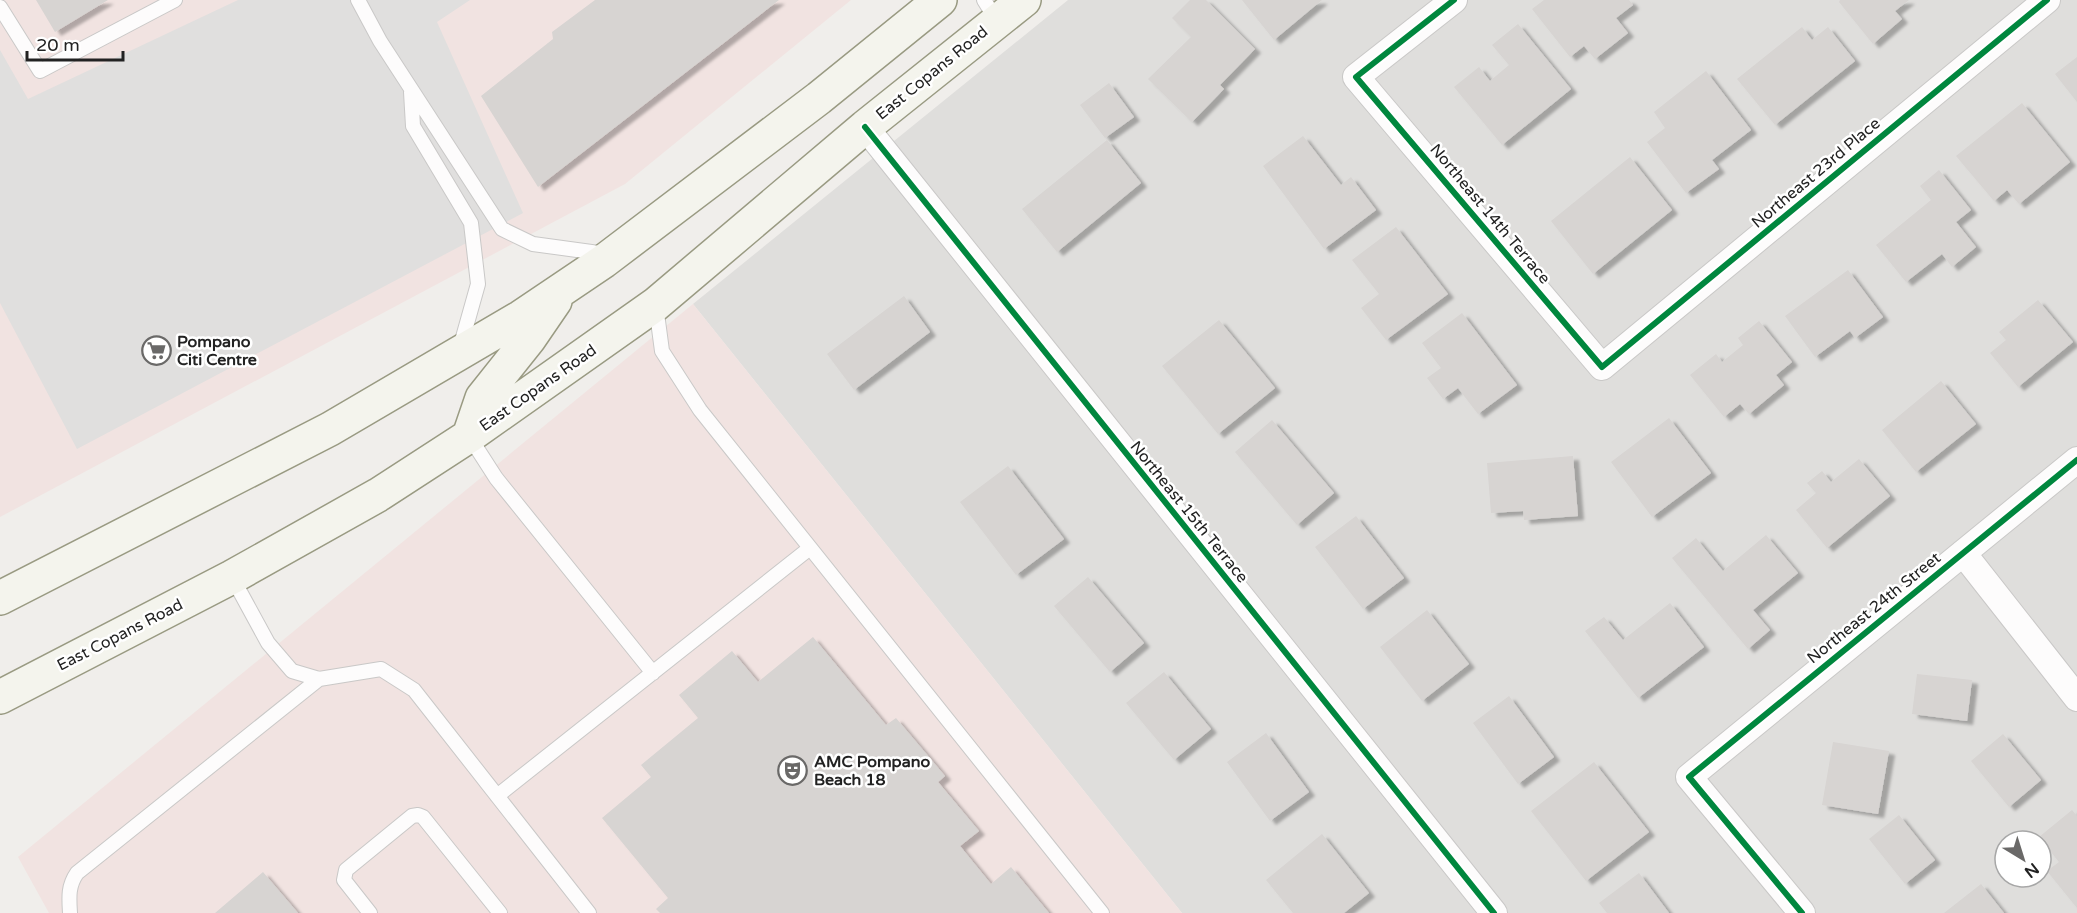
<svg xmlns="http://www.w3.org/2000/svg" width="2077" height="913" font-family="'Varela Round',sans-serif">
<defs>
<filter id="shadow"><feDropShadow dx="6" dy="4" stdDeviation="1.5" flood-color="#0004"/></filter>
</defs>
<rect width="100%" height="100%" fill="#f0eeeb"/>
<path fill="#dfdedc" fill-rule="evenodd" d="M1068,0H2077V913H1182L693,304ZM2005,841H2041V877H2005Z"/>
<path fill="#f1e3e1" d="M0,0H851L625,184L0,517Z
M693,304L1182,913H49L18,857Z"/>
<path fill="#e0dfde" d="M238,0H470L437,22L523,213L77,449L0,303V50L28,99Z"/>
<path fill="#d7d4d2" filter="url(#shadow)" d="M36,0H108L55,32Z
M595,0H779L538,187L481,96L553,39L552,32Z
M1190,0H1206L1255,49L1220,85L1224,89L1192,122L1148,79L1191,37L1172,18Z
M1242,0H1322L1274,40Z
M1544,0H1629L1633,5L1616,18L1628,33L1595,59L1584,46L1570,57L1532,9Z
M1840,0H1909L1895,11L1902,19L1873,44L1839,2Z
M1518,24L1571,89L1502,145L1454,87L1479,67L1490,81L1509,65L1492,45Z
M1802,27L1812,40L1828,27L1855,61L1775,125L1737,79Z
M2077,57V102L2055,74Z
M1706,71L1751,130L1712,160L1719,169L1686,193L1647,142L1665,128L1654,112Z
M1109,83L1134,117L1105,138L1080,105Z
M2022,103L2070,162L2019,204L2007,190L1994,201L1956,156Z
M1303,136L1341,185L1351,177L1376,210L1324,249L1263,166Z
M1107,140L1141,183L1057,252L1022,209Z
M1630,157L1672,210L1593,274L1551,221Z
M1939,170L1971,210L1956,222L1976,247L1952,267L1942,254L1906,282L1876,245L1931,200L1920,186Z
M1396,227L1448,294L1386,340L1361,308L1379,294L1352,260Z
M1848,270L1883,317L1855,338L1850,331L1815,357L1785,316Z
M904,296L930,332L854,390L827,354Z
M2038,300L2073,342L2018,387L1990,353L2006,340L1999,332Z
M1462,313L1517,385L1478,414L1458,388L1443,399L1427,378L1441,368L1422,343Z
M1219,320L1275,388L1218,434L1162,366Z
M1759,321L1792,362L1776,375L1784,385L1749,414L1740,404L1724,417L1690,375L1716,354L1722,362L1743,345L1738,338Z
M1941,381L1976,424L1916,472L1882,430Z
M1669,418L1711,473L1652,517L1611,462Z
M1272,420L1334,493L1297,525L1235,452Z
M1573,456L1578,516L1524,520L1523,511L1491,513L1487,463Z
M1859,459L1890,496L1827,548L1796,510L1816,493L1807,483L1822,471L1831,482Z
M1008,466L1064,539L1016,575L960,502Z
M1356,516L1404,578L1363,609L1315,547Z
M1766,535L1798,573L1753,610L1770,630L1748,649L1672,558L1696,538L1723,571Z
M1088,577L1144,643L1110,672L1054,606Z
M1670,603L1704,647L1638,698L1585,631L1604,617L1623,640Z
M1427,610L1469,664L1422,701L1380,647Z
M813,637L886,725L896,718L945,776L938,782L979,831L960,846L991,884L1011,867L1049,913H660L656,909L668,898L602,818L651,777L641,765L698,718L679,695L732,651L758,682Z
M1164,672L1211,729L1174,760L1126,703Z
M1917,674L1972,680L1967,721L1912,714Z
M1509,696L1554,757L1518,784L1473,723Z
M1266,733L1309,792L1270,821L1227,762Z
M2003,734L2041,780L2009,807L1971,761Z
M1833,742L1889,751L1878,814L1822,805Z
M1594,762L1649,832L1586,881L1531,811Z
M2072,810L2077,816V908L2047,871L2059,862L2039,837Z
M1899,815L1935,860L1905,884L1869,839Z
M1322,834L1369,893L1344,913H1293L1266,880Z
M263,872L298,913H215Z
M1639,873L1669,913H1607L1599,903Z
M1981,884L2004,913H1944Z"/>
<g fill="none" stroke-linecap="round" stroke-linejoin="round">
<defs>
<path id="lane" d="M358,0L380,41L502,229L533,244L606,254
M984,0L997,21
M0,7L40,71L175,0
M411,92L413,126L471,223L478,284L460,348
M656,306L662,351L700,410L1102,913
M469,436L496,478L653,673
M232,577L268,643L292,671L319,679L381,669L414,690L589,913
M497,796L810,548
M70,913C69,897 68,886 77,873L319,679
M370,913L344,880L346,870L412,816L418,815L423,817L500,913"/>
<path id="street" d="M1454,0L1356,77L1602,367L2047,0
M865,127L1494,913
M1963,553L2077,698
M1802,913L1689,777L2077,460"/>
<path id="secondary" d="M469,436L482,398L529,339L555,301
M0,598L330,429L521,317L604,261L819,98L940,0
M0,697L232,577L378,495L469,436L656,304L865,127L1024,0"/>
</defs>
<use href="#lane" stroke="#c9c8c7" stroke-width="16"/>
<use href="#street" stroke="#c9c8c7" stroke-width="28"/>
<use href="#secondary" stroke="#999a82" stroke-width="36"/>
<use href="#lane" stroke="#fdfcfc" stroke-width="14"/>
<use href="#street" stroke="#fdfcfc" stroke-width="26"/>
<use href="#secondary" stroke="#f4f4ed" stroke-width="33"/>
<defs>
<path id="cycleway" d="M1454,0L1356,77L1602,367L2047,0
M865,127L1494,913
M1802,913L1689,777L2077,460"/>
</defs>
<use href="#cycleway" stroke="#fff" stroke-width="10"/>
<use href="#cycleway" stroke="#00873e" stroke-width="6"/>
</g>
<defs>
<symbol id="supermarket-ring" viewBox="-11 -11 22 22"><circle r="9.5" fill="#fff" stroke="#6a6968" stroke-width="1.5"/><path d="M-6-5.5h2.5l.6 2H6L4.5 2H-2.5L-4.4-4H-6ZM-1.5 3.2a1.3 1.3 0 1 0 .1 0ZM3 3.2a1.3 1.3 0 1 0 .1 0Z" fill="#6a6968"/></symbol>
<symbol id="theatre-ring" viewBox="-11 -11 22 22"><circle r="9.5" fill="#fff" stroke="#6a6968" stroke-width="1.5"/><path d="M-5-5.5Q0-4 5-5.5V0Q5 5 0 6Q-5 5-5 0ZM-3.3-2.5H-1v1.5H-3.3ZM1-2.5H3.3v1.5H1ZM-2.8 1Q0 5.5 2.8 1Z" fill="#6a6968"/></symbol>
</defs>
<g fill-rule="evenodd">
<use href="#supermarket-ring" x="140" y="334" width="33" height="33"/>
<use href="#theatre-ring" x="776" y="754" width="33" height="33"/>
</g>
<g text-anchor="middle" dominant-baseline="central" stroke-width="5" stroke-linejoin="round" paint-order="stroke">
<g font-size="16" fill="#222" stroke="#fff">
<text transform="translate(932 73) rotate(-39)">East Copans Road</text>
<text transform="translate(1816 173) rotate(-40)">Northeast 23rd Place</text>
<text transform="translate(1490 214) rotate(50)">Northeast 14th Terrace</text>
<text transform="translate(538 388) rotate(-35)">East Copans Road</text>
<text transform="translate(1189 512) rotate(51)">Northeast 15th Terrace</text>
<text transform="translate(1874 608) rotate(-39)">Northeast 24th Street</text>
<text transform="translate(120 635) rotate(-27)">East Copans Road</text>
</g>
<g font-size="16" font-weight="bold" fill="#222" stroke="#fff" text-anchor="start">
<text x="177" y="342">Pompano<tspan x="177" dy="18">Citi Centre</tspan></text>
<text x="814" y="762">AMC Pompano<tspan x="814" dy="18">Beach 18</tspan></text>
</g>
</g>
<g transform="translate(2023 859) rotate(142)"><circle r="28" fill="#ffffff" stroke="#a7a7a7" stroke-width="1.5"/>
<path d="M0-4.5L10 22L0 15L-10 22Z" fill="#6a6968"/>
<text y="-9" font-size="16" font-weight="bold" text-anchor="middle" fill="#222222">N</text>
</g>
<path d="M27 51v9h96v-9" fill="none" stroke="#222222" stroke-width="3"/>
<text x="36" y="51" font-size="18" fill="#222222" stroke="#ffffff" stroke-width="4.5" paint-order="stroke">20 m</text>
</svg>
